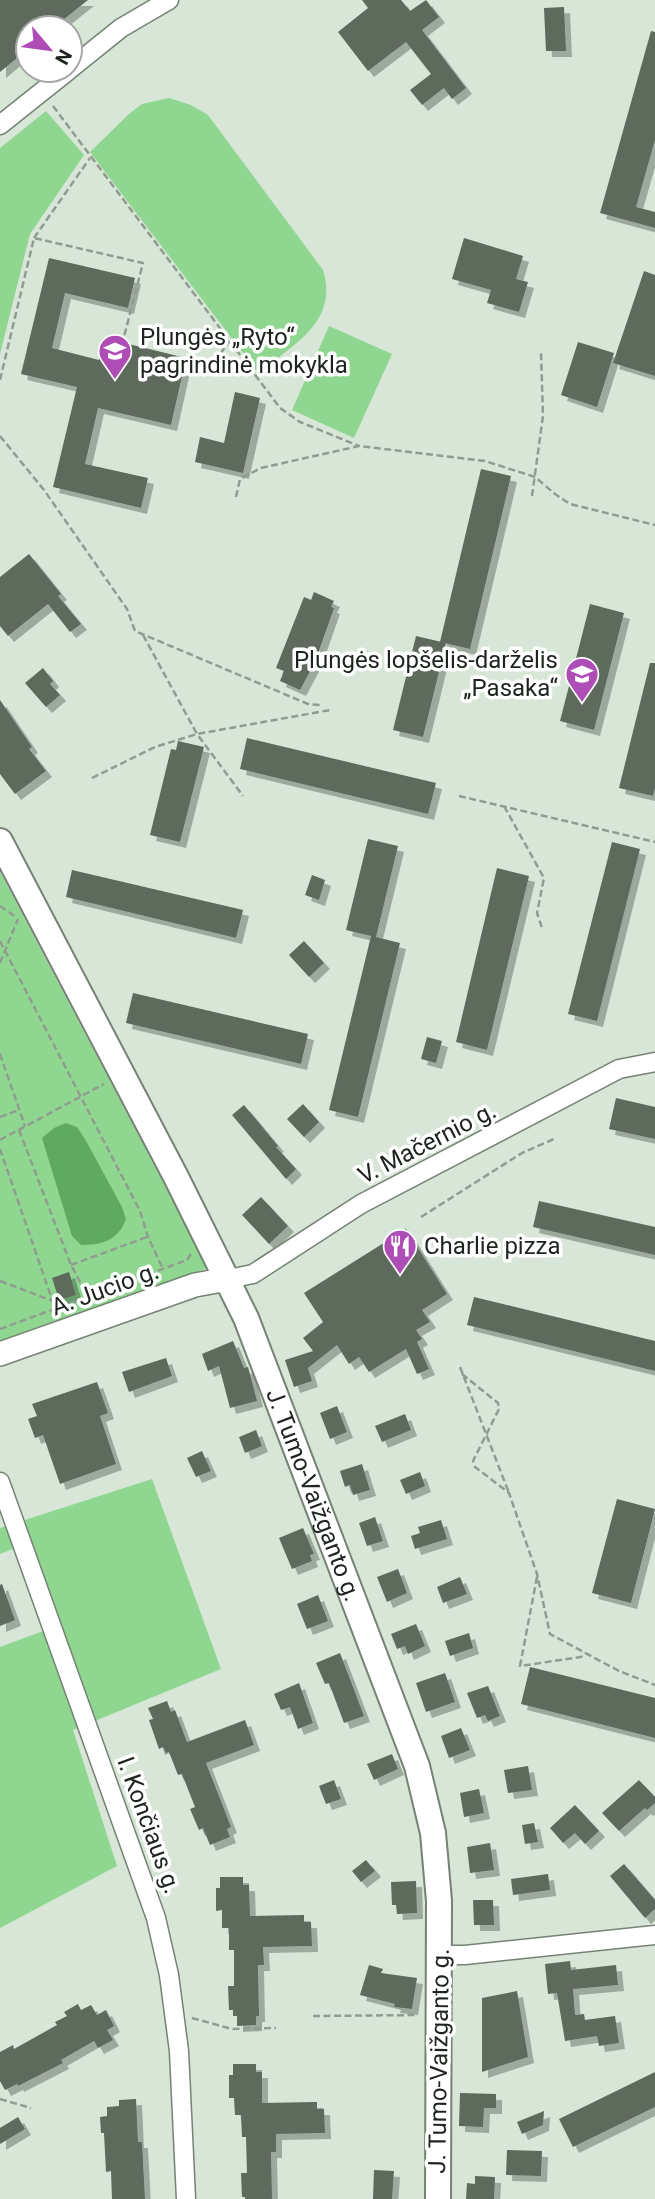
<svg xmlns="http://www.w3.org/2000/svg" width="655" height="2199" font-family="Roboto,sans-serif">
<defs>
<filter id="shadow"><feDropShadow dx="6" dy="6" stdDeviation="0" flood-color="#0004"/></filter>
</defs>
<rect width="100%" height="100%" fill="#d7e6d6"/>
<path fill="#8fd790" d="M169,98L191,105L208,115L323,270C339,322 293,345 258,373L90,152L130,113L142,104Z
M46,111L84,155L30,234L0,354V148Z
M329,326L392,354L354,438L292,410Z
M0,872L208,1268L0,1343Z
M152,1479L221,1669L73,1730L117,1866L0,1928V1647L46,1630L15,1548L0,1554V1528Z"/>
<path fill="#5fa961" d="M66,1123L77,1127L85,1139L122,1207L126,1219C118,1240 103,1245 81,1245L72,1236L42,1138L54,1128Z"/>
<path fill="#5d6a5c" filter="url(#shadow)" d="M0,0H88L53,28H28V49L0,72Z
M362,0H401L410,11L426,0L439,17L422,30L466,88L452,99L444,88L422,105L410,90L431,74L406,42L368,71L338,32L368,8Z
M564,7L566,51H546L544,8Z
M651,31L655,32V140L636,207L655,212V228L600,213Z
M464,238L523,256L516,279L528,282L519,312L487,303L491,290L452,279Z
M49,258L135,278L128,308L65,293L52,348L99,360L104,338L186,358L171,425L98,408L85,464L148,478L141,508L53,487L77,387L21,374Z
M644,271L655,275V376L613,363Z
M578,342L614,353L597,407L561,395Z
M235,392L260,398L243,473L195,462L200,437L224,443Z
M481,469L511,476L470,649L440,642Z
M29,554L61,594L58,596L81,624L70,632L48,604L8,636L0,626V577Z
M314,592L334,601L331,607L334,608L315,662L300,690L280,681L284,671L276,668L304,597L311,600Z
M590,604L624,613L594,730L560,721Z
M416,636L446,643L423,737L393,730Z
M650,663H655V788L653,796L619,788Z
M43,668L53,681L50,684L60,695L46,707L25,683Z
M0,700L32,747L29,749L46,771L15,794L0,774Z
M247,738L436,783L428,814L240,769Z
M178,741L204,747L180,842L150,835L171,749L176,750Z
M368,839L398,846L376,937L400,943L358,1117L329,1110L371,936L346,930Z
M612,842L640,849L597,1021L568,1014Z
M497,868L529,876L487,1050L456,1042Z
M72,870L243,910L236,938L66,897Z
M312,875L325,880L319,900L305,895Z
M304,941L324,963L309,977L289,955Z
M133,993L308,1034L301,1064L126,1023Z
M427,1037L442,1041L436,1063L421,1059Z
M616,1098L655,1107V1139L609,1129Z
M303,1104L319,1122L304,1137L287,1119Z
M244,1105L278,1146L276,1147L296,1169L286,1179L232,1115Z
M261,1197L288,1226L269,1244L242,1215Z
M539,1201L655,1227V1255L533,1227Z
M406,1229L447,1294L422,1310L430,1322L416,1330L422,1339L417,1342L429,1369L417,1374L406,1349L369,1372L359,1357L349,1364L337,1345L308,1368L312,1381L294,1387L285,1360L313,1351L303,1338L323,1322L304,1293Z
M69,1272L76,1295L59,1300L52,1278Z
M474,1297L655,1341V1371L467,1325Z
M233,1341L244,1368L248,1367L257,1401L230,1408L219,1366L208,1371L202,1354Z
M166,1358L172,1376L129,1392L122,1372Z
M97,1382L108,1413L100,1416L116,1464L60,1484L43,1435L35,1438L28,1419L37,1416L32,1404Z
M337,1406L347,1432L330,1439L320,1413Z
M405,1414L411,1430L382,1442L375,1426Z
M256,1430L262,1446L245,1453L239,1437Z
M202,1451L211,1471L196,1477L187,1458Z
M362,1464L370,1490L353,1495L350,1485L345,1487L340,1471Z
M420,1472L425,1486L406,1494L400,1480Z
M617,1499L655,1509L631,1603L592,1593Z
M375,1517L383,1541L367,1546L359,1523Z
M441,1520L447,1539L415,1549L411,1536L420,1533L418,1527Z
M303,1528L314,1554L310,1555L312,1561L292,1569L279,1538Z
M398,1569L407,1593L387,1602L377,1577Z
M460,1577L467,1594L443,1603L437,1587Z
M2,1584L15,1620L0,1626V1585Z
M318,1595L328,1621L307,1629L297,1604Z
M416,1624L425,1646L408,1654L405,1646L397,1649L391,1634Z
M469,1633L473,1648L450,1656L445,1641Z
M340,1653L364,1716L344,1723L329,1683L325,1684L316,1663Z
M530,1667L655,1698V1738L521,1704Z
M445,1673L455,1702L426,1712L416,1683Z
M299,1683L313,1723L298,1729L290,1707L281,1710L274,1694Z
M488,1686L500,1716L488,1721L485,1715L477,1718L467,1693Z
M167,1701L171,1712L175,1710L187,1742L245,1720L254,1745L206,1763L231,1827L227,1829L230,1837L210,1845L203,1828L199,1830L190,1809L195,1807L182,1774L178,1775L169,1752L166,1753L163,1747L159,1749L149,1720L153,1719L148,1708Z
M461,1728L470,1750L449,1758L441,1736Z
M392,1754L398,1769L374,1780L367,1764Z
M528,1766L532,1790L508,1793L504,1770Z
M334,1780L341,1799L326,1804L319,1786Z
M639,1780L655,1797V1803L647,1810L645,1808L619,1831L602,1813Z
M479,1789L484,1813L464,1817L460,1793Z
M575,1805L599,1831L585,1844L575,1833L563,1843L550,1828Z
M534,1823L538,1842L525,1844L522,1825Z
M490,1843L494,1870L470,1873L467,1847Z
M366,1860L375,1871L361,1882L352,1871Z
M624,1864L655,1900V1909L645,1918L610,1876Z
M548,1874L550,1890L513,1895L511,1879Z
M220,1877H243V1885H249L250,1916L304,1915V1922H311L312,1946L263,1947L264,1965H258L259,2016H256V2025L237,2026V2016H233V2010H229L228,1986H234V1950H229V1928H222V1910L216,1911V1888H220Z
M416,1881L417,1913L397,1914L396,1905H392L391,1882Z
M473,1900H493L494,1925H474Z
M570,1961L571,1970L616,1965L618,1985L573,1989L575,2015L584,2014L585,2020L615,2016L619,2043L599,2046L597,2036L565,2041L557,1993L548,1994L545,1964Z
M369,1965L383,1969L381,1973L417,1978L412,2009L394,2007L395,2004L360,1995Z
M517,1991L528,2057L482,2072V1998Z
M78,2004L81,2010L91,2005L97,2015L106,2010L114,2026L107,2030L113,2040L98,2048L94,2041L61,2060L63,2063L18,2086L17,2084L5,2090L0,2081V2052L13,2045L14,2049L57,2025L55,2022L67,2016L64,2012Z
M233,2064H256V2072H262V2103L317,2102V2109H324L325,2133L276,2134V2152H271L272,2199H245V2197H242L241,2173H247L246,2137H242L241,2115H235L234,2098H229V2075H233Z
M655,2072V2107L573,2147L559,2119Z
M460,2093L496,2094V2108H484L483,2127L459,2126Z
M136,2099L138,2142H142L145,2199H112L111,2171L106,2172L104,2133H101L100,2117L107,2116V2107L119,2106V2100Z
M544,2111L543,2125L522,2134L517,2122Z
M18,2117L25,2129L0,2144V2128Z
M507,2150L542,2151L541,2176L506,2175Z
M374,2170L394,2171L392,2199H373Z
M475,2176L495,2177L494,2199H466L467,2183L475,2184Z"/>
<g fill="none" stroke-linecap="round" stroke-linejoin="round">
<defs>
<path id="minor" d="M70,69L121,28L169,0
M0,125L69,70
M228,1279L253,1274L361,1204L619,1069L655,1062
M0,1482L156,1918L169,1975L179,2051L186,2199
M440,1955H465L655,1935"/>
<path id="tertiary" d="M0,1354L195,1285L228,1279"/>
<g id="secondary">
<path id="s1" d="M0,841L176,1177L246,1318L417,1766L433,1833L439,1901L438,2199"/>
</g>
</defs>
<use href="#minor" stroke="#758274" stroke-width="21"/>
<use href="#tertiary" stroke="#758274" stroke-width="26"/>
<use href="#secondary" stroke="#758274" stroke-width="28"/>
<path stroke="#919c90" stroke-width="2.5" stroke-dasharray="7 3.5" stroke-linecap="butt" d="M53,106L280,408L300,422L359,446
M34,238L90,158
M194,368L215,362L229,341
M0,380L34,238L143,263L124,337
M0,436L44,490L127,609L135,631L308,704L320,705
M532,496L543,416L541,351
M236,497L240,479L261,468L359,446L485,461L535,477L555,494L570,504L655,525
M143,635L197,734L243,796
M92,778L155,747L197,734L330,710
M459,796L655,842
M504,806L544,878L537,913L542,928
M0,906L16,917
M0,941L140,1211L148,1237L163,1269
M0,963L18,919
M0,1054L25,1126
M0,1117L19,1110
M19,1130L71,1265L87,1295
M0,1140L104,1084
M0,1149L55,1308
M421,1217L522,1153L554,1139
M71,1265L147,1237
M0,1281L53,1301
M0,1329L187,1260L191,1254
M460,1367L509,1493
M462,1374L498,1403L499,1409L473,1461L475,1467L509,1493L537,1574L550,1634L619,1671L655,1685
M537,1577L520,1666L581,1657L585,1653
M313,2016L418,2015
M192,2018L232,2029L276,2028
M0,2099L31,2108"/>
<use href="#minor" stroke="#fff" stroke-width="18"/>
<use href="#tertiary" stroke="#fff" stroke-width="23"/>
<use href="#secondary" stroke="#fff" stroke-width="24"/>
</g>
<defs>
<symbol id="school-pin" viewBox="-11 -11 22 30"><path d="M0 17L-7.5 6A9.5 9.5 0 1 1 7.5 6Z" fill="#ad4db5" stroke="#fff"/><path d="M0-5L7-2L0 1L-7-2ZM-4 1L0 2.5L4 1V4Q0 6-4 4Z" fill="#fff"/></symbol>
<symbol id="restaurant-pin" viewBox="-11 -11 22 30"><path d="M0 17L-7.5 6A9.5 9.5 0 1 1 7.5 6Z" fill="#ad4db5" stroke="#fff"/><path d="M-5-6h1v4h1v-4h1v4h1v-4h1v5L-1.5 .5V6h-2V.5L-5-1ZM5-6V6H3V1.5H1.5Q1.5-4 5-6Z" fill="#fff"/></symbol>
</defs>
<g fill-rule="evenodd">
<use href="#school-pin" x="96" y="332" width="38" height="52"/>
<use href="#school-pin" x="563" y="655" width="38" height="52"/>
<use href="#restaurant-pin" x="381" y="1227" width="38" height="52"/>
</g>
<g text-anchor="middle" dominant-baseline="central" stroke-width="7" stroke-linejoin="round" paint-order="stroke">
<g font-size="24" fill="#1d231d" stroke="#fff" text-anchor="start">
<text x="140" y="337">Plungės „Ryto“<tspan x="140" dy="28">pagrindinė mokykla</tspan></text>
<text x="558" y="660" text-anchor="end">Plungės lopšelis-darželis<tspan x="558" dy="28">„Pasaka“</tspan></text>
<text x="424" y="1246">Charlie pizza</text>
</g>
<g font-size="24" fill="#1d231d" stroke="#fff">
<text transform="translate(427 1143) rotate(-27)">V. Mačernio g.</text>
<text transform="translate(105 1289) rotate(-20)">A. Jucio g.</text>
<text stroke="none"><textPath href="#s1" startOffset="726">J. Tumo-Vaižganto g.</textPath></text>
<text transform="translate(149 1825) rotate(70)">I. Končiaus g.</text>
<text transform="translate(439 2061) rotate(-89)">J. Tumo-Vaižganto g.</text>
</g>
</g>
<g transform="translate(49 49) rotate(119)"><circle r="33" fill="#ffffff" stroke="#a5a7a5" stroke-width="2"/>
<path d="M0-5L12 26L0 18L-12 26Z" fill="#ad4db5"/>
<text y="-10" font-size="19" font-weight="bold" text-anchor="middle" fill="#1d231d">N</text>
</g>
</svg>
